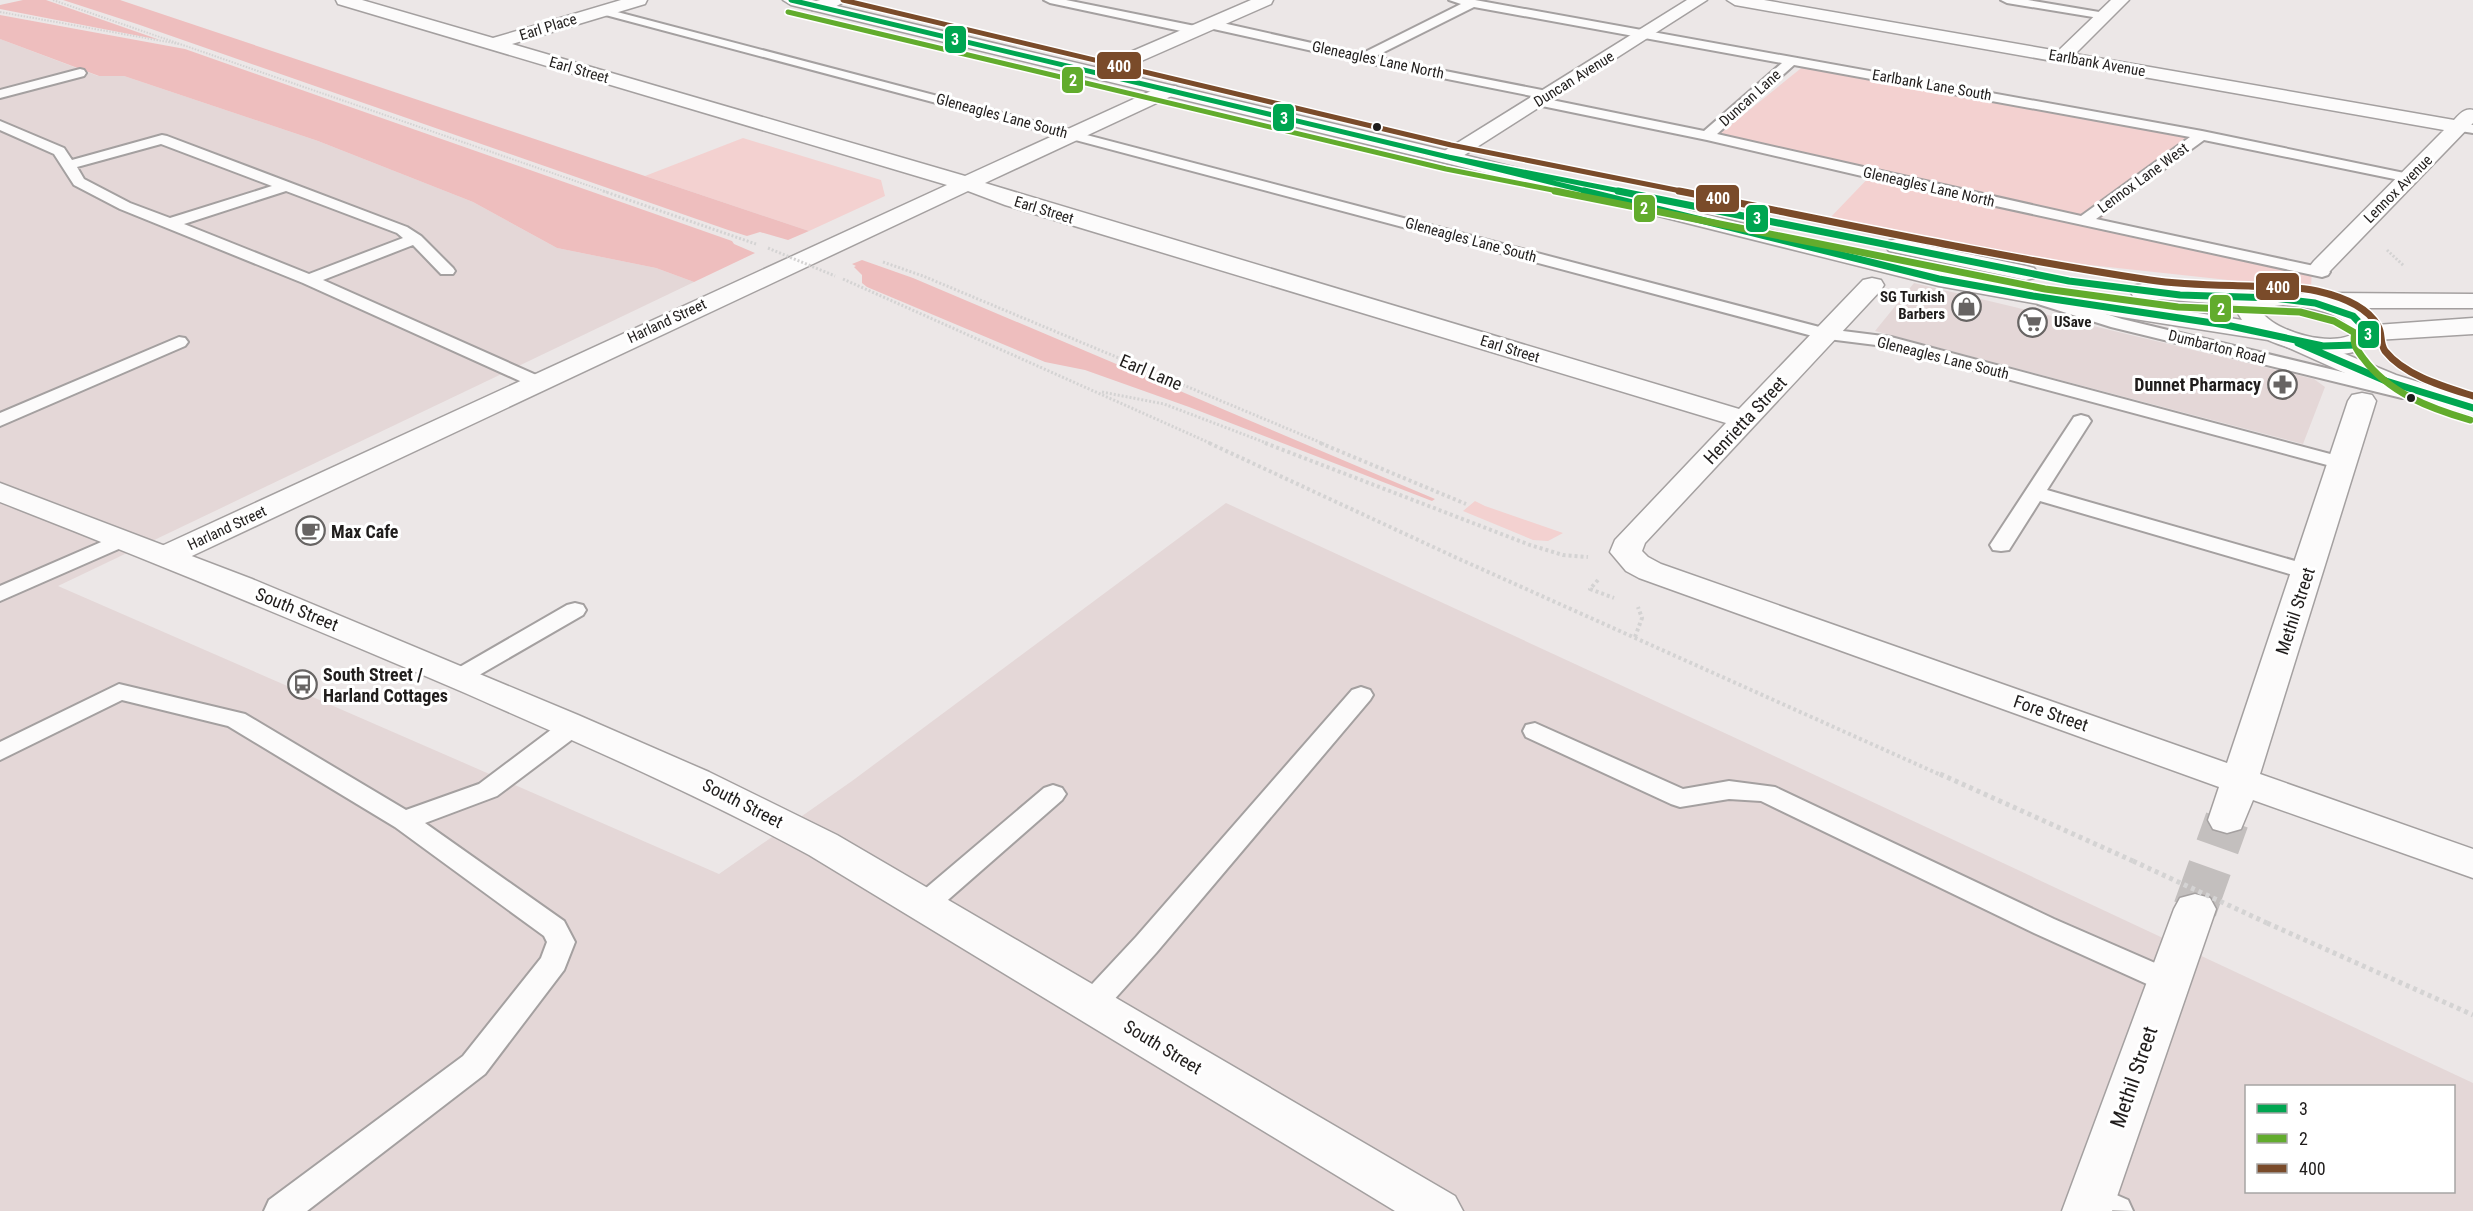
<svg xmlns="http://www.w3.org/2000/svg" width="2473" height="1211" font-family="'Roboto Condensed',sans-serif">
<rect width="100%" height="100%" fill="#ece7e7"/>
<path fill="#e4d7d7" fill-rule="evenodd" d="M0,39L98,76H124L318,141L473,202L557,248L656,268L694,282L58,586L719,874L852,781L1226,503L1755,747L2473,1083V1211H0ZM2246,1086H2454V1192H2246Z
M1914,283L2314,379L2325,387L2303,444L1875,331Z"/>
<path fill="#f3d1d0" d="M1805,65L2205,139L2099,220L2312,267L2311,289L1987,254L1827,221L1875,171L1716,137Z
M743,138L881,180L885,196L809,231L645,176Z
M1475,501L1485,506L1563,533L1548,541L1533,540L1463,511Z"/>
<path fill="#eebebe" d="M23,0H46L160,40L0,9V5Z
M63,0H120L809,231L788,240L760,232L747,236L731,231L137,24Z
M0,15L185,49L732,241L734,244L755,253L694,282L656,268L557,248L473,202L318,141L124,76H99L0,39Z
M862,260L913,278L1435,499L1432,501L1189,407L1085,370L1045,362L867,287L862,283V275L854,267L856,266L852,264Z"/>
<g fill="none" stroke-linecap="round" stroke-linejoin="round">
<path stroke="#c3bfbe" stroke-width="44" stroke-dasharray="44 22" stroke-linecap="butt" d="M2195,909L2227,820"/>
<defs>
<path id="service" d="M1044,0H1066L1195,26L1201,30L1195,34L1050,3Z
M1449,0H1475L2202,131L2409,174L2416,178L2409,182L2204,140L2096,219L2328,269L2330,272L2328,275L2322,277L1922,190L1707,140L1537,105L1530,101L1537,97L1704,131L1782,63L1474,7L1374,57L1552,92L1554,95L1552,98L1547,99L1362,62L1209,28L1203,24L1209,20L1361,54L1461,4ZM1794,65L2190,137L2081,216L1717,134Z
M2001,0H2028L2105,13L2111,16L2105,19L2007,3Z
M602,8L1827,329L1891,337L2349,459L2352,463L2349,467L2342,469L1884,346L1820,338L598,13L596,11Z
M80,69L84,70L86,73L84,76L0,98V90Z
M0,121L64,148L72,160L162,135L167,136L407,227L421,236L453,268L455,271L453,274H441L413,245L323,280L543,378L546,382L543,386H531L303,283L120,209L74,185L54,154L0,130ZM161,144L272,186L170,218L130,203L84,179L77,167ZM286,191L397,233L403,238L309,274L184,224Z
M2459,123L2473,125V133L2454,130L2452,127Z
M2044,295L2122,319L2409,388L2411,392L2409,396L2402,398L2111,327L2038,304L2036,300L2038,296Z
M179,337L185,338L188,342L185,346L0,426V413Z
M2081,415L2088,417L2091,421L2047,490L2316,567L2319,572L2316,577L2308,579L2300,577L2040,501L2009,550L2001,551L1993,550L1990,545L2074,417Z
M122,533L130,534L133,539L130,544L0,601V586Z
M575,603L583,605L586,610L583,615L467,682L459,684L451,682L447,677L451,672L567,605Z
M119,684L245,714L406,810L479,784L564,720L573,718L582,720L585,726L582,732L497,796L425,823L564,921L575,942L564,970L485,1074L307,1211H264L269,1200L463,1056L541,958L547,942L544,936L395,827L228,726L122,700L0,760V742Z
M1361,687L1370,690L1373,695L1370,700L1156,953L1102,1013L1091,1017L1080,1013L1076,1005L1080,997L1136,937L1352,690Z
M1535,723L1683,789L1729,781L1775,787L2054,919L2178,973L2183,981L2178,989L2168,992L2158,989L2034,933L1761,801L1729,799L1680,807L1671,804L1526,737L1523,731L1526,725Z
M1053,785L1062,788L1066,794L1062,800L933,913L923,916L913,913L909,906L913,899L1044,788Z
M2091,1184L2128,1200L2133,1211L2079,1209L2074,1199L2079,1189Z"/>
<path id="minor" d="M336,0H362L493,38L621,0H647L645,4L512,44L965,176L1162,86H1176L1178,90L1176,94L985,183L1739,409L1863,280L1872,278L1881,280L1884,285L1881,290L1645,543L1642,551L1648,557L1661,564L2227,763L2348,401L2352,395L2362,393L2372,395L2376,401L2260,774L2473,849V878L2253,800L2241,829L2227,833L2213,829L2208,820L2219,787L1639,578L1626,571L1610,552L1615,540L1726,423L1005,205L968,191L177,563L166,565L155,563L150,556L155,549L947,185L338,4Z
M820,0H845C839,7 822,12 812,10L810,6L812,2Z
M1251,0H1273L1271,4L1105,77H1091L1089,73L1091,69Z
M1687,0H1707L1455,161L1448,163L1441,161L1438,157L1441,153Z
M1727,0H1764L2058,51L2111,0H2129L2075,54L2454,120C2460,114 2464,108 2473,110V123L2330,271L2322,273L2314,271L2310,266L2314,261L2444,130L1735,5Z
M2195,894L2210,898L2216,909L2112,1211H2062L2174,909L2180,898Z"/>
<path id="tertiary" d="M2287,330L2396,375L2473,399V416L2376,387L2278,343L2274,338L2278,333Z
M0,483L252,579L578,715L709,772L837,835L1455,1196L1463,1211H1395L809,855C697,794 581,744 465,693C311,627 156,563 0,502Z"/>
<path id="primary" d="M783,0H812L1448,151L1939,272L2242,320L2236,310L2239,305L2142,298L2133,296L2130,291L2133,286L2142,284L2264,292C2285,289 2306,297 2326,293L2473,294V308H2357L2372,318L2376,325L2473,318V334L2376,340C2349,365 2298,353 2268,340L2033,303L1939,286L1446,163L791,5ZM2283,305C2308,308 2339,310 2355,332C2336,349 2274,332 2261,311L2266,307Z
M1897,239L2026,266L2034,268L2038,273L2034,278L2026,280L1889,251L1885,246L1889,241Z"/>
</defs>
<use href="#service" stroke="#a4a0a0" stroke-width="4"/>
<use href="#minor" stroke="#a4a0a0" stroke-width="3"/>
<use href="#tertiary" stroke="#a4a0a0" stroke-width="3"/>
<use href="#primary" stroke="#a4a0a0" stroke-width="3"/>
<path stroke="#d4d3d3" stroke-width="2" stroke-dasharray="1.5 1.5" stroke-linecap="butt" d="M53,0L607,192
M0,12L179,44"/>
<path stroke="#d4d3d3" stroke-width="3" stroke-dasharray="2 2" stroke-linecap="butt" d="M603,191L756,244
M2387,250L2404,266
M883,262L923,276L1324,444
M843,279L1212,444
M1102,392L1164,404L1269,444"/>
<path stroke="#d4d3d3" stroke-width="4" stroke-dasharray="3 3" stroke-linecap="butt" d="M1209,443L1457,558L1943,776
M1265,443L1530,545L1563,555L1588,557
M1320,443L1466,504
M1598,580L1590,589L1614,598
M1635,637L1642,618L1638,607"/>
<path stroke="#d4d3d3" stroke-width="5" stroke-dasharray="4 4" stroke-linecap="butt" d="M1940,774L2133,861
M2267,923L2473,1015"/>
<use href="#service" fill="#fcfbfb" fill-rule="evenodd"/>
<use href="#minor" fill="#fcfbfb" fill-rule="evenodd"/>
<use href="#tertiary" fill="#fcfbfb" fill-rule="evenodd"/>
<use href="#primary" fill="#fcfbfb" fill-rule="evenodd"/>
<path stroke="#d4d3d3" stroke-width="3" stroke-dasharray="2 2" stroke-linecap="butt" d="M768,248L835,276"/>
<path stroke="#d4d3d3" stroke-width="5" stroke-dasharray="4 4" stroke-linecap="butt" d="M2133,861L2267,923"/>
<defs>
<path id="bus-1-far1" d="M791,0L1448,157
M1590,192L1448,157L1625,192"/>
<path id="bus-1" d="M1584,191L1939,279L2033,296L2226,325L2323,346L2356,345L2365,340L2369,333L2353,316L2315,303L2274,298L2180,295L2069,281L1618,191
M2298,343L2386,381L2473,408"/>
<path id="bus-2-far1" d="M788,12L1446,169L1563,192"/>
<path id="bus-2" d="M1555,191L2045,289L2178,307L2300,312L2334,321L2355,333C2352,344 2357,350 2363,358C2389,393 2429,408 2470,420"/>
<path id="bus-3-far1" d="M843,0L1451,145L1686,192"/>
<path id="bus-3" d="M1679,191C1836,222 1992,256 2150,280C2183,285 2216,285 2249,286C2272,287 2295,286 2317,291C2339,296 2367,306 2378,326C2383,334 2379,342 2385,351C2405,376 2445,387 2473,396"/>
</defs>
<use href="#bus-1-far1" stroke="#fff" stroke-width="8"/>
<use href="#bus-1" stroke="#fff" stroke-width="10"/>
<use href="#bus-2-far1" stroke="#fff" stroke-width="8"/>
<use href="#bus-2" stroke="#fff" stroke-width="10"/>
<use href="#bus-3-far1" stroke="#fff" stroke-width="8"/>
<use href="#bus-3" stroke="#fff" stroke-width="10"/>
<use href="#bus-1-far1" stroke="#00a651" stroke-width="5"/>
<use href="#bus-1" stroke="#00a651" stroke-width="7"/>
<use href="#bus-2-far1" stroke="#62ac2d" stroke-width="5"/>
<use href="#bus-2" stroke="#62ac2d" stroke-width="7"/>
<use href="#bus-3-far1" stroke="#7a4b2a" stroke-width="5"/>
<use href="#bus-3" stroke="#7a4b2a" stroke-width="7"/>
</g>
<defs>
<symbol id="shop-ring" viewBox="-11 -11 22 22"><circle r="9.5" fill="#fff" stroke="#676463" stroke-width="1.5"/><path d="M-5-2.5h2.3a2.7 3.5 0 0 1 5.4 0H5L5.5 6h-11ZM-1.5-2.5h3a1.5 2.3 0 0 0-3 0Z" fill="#676463"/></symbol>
<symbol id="supermarket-ring" viewBox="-11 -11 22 22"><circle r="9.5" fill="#fff" stroke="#676463" stroke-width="1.5"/><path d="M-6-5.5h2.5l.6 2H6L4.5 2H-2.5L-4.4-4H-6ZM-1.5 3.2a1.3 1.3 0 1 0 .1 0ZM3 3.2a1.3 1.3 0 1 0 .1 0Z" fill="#676463"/></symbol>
<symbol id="pharmacy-ring" viewBox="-11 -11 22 22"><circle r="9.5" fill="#fff" stroke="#676463" stroke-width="1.5"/><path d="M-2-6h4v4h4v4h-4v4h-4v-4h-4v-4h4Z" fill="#676463"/></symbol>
<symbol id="cafe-ring" viewBox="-11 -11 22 22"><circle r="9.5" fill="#fff" stroke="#676463" stroke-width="1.5"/><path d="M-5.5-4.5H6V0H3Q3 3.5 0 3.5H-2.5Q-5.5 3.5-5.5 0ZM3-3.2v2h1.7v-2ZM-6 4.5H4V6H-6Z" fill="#676463"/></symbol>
<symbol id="bus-ring" viewBox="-11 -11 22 22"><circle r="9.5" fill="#fff" stroke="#676463" stroke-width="1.5"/><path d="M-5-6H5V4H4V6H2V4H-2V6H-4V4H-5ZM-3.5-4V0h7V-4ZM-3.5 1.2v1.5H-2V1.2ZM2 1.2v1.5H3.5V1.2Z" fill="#676463"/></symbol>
</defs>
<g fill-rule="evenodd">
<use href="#shop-ring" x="1950" y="290" width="33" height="33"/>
<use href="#supermarket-ring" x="2016" y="306" width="33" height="33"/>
<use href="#pharmacy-ring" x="2266" y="368" width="33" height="33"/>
<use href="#cafe-ring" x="294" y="514" width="33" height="33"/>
<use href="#bus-ring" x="286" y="668" width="33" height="33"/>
</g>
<g fill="#201d1c" stroke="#fff" stroke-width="2">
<circle cx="1377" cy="127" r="5"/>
<circle cx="2411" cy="398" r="5"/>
</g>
<g text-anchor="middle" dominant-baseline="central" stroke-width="6" stroke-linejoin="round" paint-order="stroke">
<g font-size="15" fill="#201d1c" stroke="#fff">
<text transform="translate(548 27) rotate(-17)">Earl Place</text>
<text transform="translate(1378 60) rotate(12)">Gleneagles Lane North</text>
<text transform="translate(2097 63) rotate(10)">Earlbank Avenue</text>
<text transform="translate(579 70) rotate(16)">Earl Street</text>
<text transform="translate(1574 79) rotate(-32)">Duncan Avenue</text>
<text transform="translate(1932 85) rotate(10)">Earlbank Lane South</text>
<text transform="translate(1750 98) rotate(-42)">Duncan Lane</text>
<text transform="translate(1002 116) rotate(15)">Gleneagles Lane South</text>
<text transform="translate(2143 178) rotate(-36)">Lennox Lane West</text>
<text transform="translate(1929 187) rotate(13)">Gleneagles Lane North</text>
<text transform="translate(2398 189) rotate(-45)">Lennox Avenue</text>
<text transform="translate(1044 210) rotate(17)">Earl Street</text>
<text transform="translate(1471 240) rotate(15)">Gleneagles Lane South</text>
<text transform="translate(667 321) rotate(-25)">Harland Street</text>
<text transform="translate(2217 347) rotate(14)">Dumbarton Road</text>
<text transform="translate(1510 349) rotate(17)">Earl Street</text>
<text transform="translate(1943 358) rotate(14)">Gleneagles Lane South</text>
<text transform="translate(227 528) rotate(-25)">Harland Street</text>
</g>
<g font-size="15" font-weight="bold" fill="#201d1c" stroke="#fff" text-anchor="end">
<text x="1945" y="297">SG Turkish<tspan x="1945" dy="17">Barbers</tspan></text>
<text x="2054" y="322" text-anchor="start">USave</text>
</g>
<g font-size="18" fill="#201d1c" stroke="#fff">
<text transform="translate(1151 372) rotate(23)">Earl Lane</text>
<text transform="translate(1745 420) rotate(-47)">Henrietta Street</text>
<text transform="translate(297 609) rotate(22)">South Street</text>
<text transform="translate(2295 611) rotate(-72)">Methil Street</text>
<text transform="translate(2051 713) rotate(19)">Fore Street</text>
<text transform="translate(743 803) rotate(27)">South Street</text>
<text transform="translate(1163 1047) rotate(31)">South Street</text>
</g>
<g font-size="18" font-weight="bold" fill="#201d1c" stroke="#fff" text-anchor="start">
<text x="2261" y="384" text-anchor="end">Dunnet Pharmacy</text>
<text x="331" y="531">Max Cafe</text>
<text x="323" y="674">South Street /<tspan x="323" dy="21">Harland Cottages</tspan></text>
</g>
<g font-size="21" fill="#201d1c" stroke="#fff">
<text transform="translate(2134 1077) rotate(-71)">Methil Street</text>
</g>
</g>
<g stroke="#fff" stroke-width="2">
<rect x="944" y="25" width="23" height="29" rx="6" fill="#00a651"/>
<rect x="1096" y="51" width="46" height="29" rx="6" fill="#7a4b2a"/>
<rect x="1061" y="66" width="23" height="28" rx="6" fill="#62ac2d"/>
<rect x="1272" y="103" width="23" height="29" rx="6" fill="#00a651"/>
<rect x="1695" y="184" width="45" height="29" rx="6" fill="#7a4b2a"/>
<rect x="1633" y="194" width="23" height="29" rx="6" fill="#62ac2d"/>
<rect x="1745" y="204" width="24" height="29" rx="6" fill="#00a651"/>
<rect x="2255" y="272" width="45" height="29" rx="6" fill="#7a4b2a"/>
<rect x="2209" y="294" width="23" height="29" rx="6" fill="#62ac2d"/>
<rect x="2357" y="320" width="23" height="29" rx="6" fill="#00a651"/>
</g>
<g font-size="16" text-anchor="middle" font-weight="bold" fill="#fff">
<text x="955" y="45">3</text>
<text x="1119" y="72">400</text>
<text x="1073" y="86">2</text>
<text x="1284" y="124">3</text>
<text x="1718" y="204">400</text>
<text x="1644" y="214">2</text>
<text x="1757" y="224">3</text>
<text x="2278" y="293">400</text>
<text x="2221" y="315">2</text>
<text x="2368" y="340">3</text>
</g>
<rect x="2245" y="1085" width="210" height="108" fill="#ffffff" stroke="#a6a5a4" stroke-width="1.5"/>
<rect x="2257" y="1104" width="30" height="9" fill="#00a651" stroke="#a6a5a4" stroke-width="1.5"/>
<text x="2299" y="1115" font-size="18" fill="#201d1c">3</text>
<rect x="2257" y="1134" width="30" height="9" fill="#62ac2d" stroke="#a6a5a4" stroke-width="1.5"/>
<text x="2299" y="1145" font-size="18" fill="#201d1c">2</text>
<rect x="2257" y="1164" width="30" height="9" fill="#7a4b2a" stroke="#a6a5a4" stroke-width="1.5"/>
<text x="2299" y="1175" font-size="18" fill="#201d1c">400</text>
</svg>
